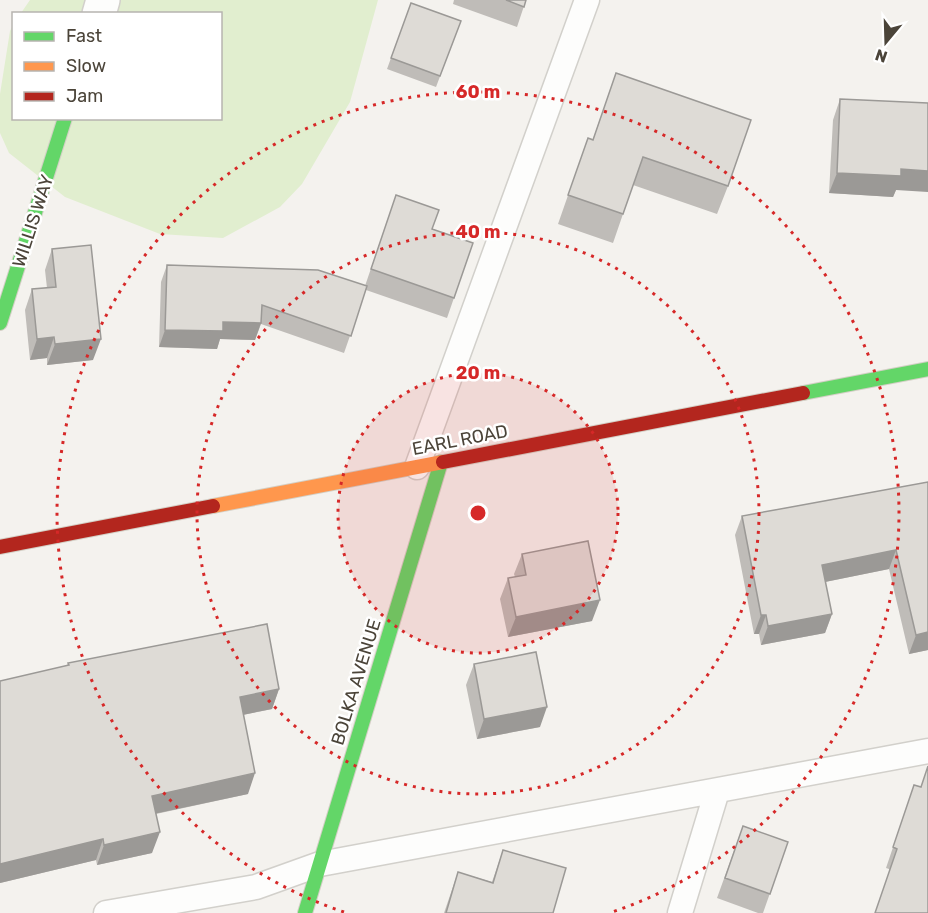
<svg xmlns="http://www.w3.org/2000/svg" width="928" height="913" font-family="Rubik,sans-serif">
<rect width="100%" height="100%" fill="#f4f2ee"/>
<path fill="#e1eecf" d="M30,0H378L350,102L302,184L280,207L223,238L160,234L65,197L9,153L0,133V94L10,31L13,25L14,118H220V14L21,13Z"/>
<g fill="none" stroke-linecap="round" stroke-linejoin="round">
<defs>
<path id="lane" d="M417,467L587,0
M106,913L256,887L320,864L928,751
M680,913L717,791"/>
<path id="street" d="M99,14L103,0"/>
<path id="fast" d="M0,323L65,118
M803,393L928,369
M305,913L441,462"/>
<path id="slow" d="M213,506L443,462"/>
<path id="jam" d="M443,462L803,393
M0,547L213,506"/>
</defs>
<use href="#lane" stroke="#d2d0cb" stroke-width="27"/>
<use href="#street" stroke="#d2d0cb" stroke-width="36"/>
<use href="#fast" stroke="#d3cfc5" stroke-width="16"/>
<use href="#slow" stroke="#d3cfc5" stroke-width="16"/>
<use href="#jam" stroke="#d3cfc5" stroke-width="16"/>
<use href="#lane" stroke="#fdfdfc" stroke-width="24"/>
<use href="#street" stroke="#fdfdfc" stroke-width="33"/>
<use href="#fast" stroke="#63d668" stroke-width="14"/>
<use href="#slow" stroke="#ff974d" stroke-width="14"/>
<use href="#jam" stroke="#b3261e" stroke-width="14"/>
</g>
<path fill="#bfbcb8" d="M454,0H526L517,27L453,4Z
M411,3L461,21L436,87L387,69Z
M616,73L728,186L717,214L633,185L613,243L558,224L588,138L593,139Z
M840,99L896,190L893,197L829,193L833,120Z
M396,195L432,229L473,243L447,318L366,290L344,353L261,324L255,340L220,339L217,349L159,347L161,282L167,265L365,286Z
M52,249L93,360L47,365V358L30,360L25,310L32,289L47,288L45,270Z
M928,482V650L909,654L889,569L825,582L832,614L825,633L761,645L759,634H754L735,535L742,516Z
M522,554L592,621L508,637L500,599L508,578L515,577L514,574Z
M68,663L279,689L272,709L243,715L248,794L156,814L152,853L97,865L96,860L0,883V681L67,666Z
M474,664L540,727L477,739L466,685Z
M914,785L928,913L889,869L886,868Z
M743,826L788,842L763,913H758L717,898Z
M503,850L553,913H444L458,872L492,882Z"/>
<path fill="#9b9996" d="M901,169L928,171V192L896,190L893,197L829,193L837,173Z
M223,322L261,323L255,340L220,339L217,349L159,347L165,330Z
M54,337L47,358L30,360L37,339Z
M101,339L93,360L47,365L55,344Z
M896,550L889,569L815,584L822,565Z
M600,600L592,621L508,637L516,617Z
M832,614L825,633L761,645L768,626Z
M761,615H766L759,634H754Z
M928,632V650L909,654L916,635Z
M279,689L272,709L232,717L240,697Z
M547,707L540,727L477,739L484,719Z
M255,773L248,794L144,816L152,796Z
M160,832L152,853L97,865L104,845Z
M103,839L96,860L0,883V864Z"/>
<path fill="#dedbd6" stroke="#9b9996" stroke-width="1.5" d="M506,0H526L524,7Z
M411,3L461,21L440,76L391,58Z
M616,73L751,120L728,186L643,157L623,214L568,195L588,138L593,140Z
M840,99L928,103V171L901,169V176L837,173Z
M396,195L439,210L432,229L473,243L454,298L371,269Z
M91,245L101,339L55,344L54,337L37,339L32,289L56,287L52,249Z
M167,265L318,270L367,286L351,336L262,305L261,323L223,322V331L165,330Z
M928,482V632L916,635L896,550L822,565L832,614L768,626L766,615H761L742,516Z
M588,541L600,600L516,617L508,578L526,575L522,554Z
M267,624L279,689L240,697L255,773L152,796L160,832L104,845L103,839L0,864V681L69,665L68,663Z
M536,652L547,707L484,719L474,664Z
M928,766V913H875L897,849L893,847L914,785L921,787Z
M743,826L788,842L770,894L725,878Z
M503,850L566,868L553,913H446L458,872L493,883Z"/>
<circle cx="478" cy="513" r="140" fill="#d62828" fill-opacity=".12"/>
<g fill="none" stroke="#d62828" stroke-width="3" stroke-dasharray="3 6">
<circle cx="478" cy="513" r="140"/>
<circle cx="478" cy="513" r="281"/>
<path d="M344 912A421 421 0 1 1 612 912"/>
</g>
<g text-anchor="middle" dominant-baseline="central" stroke-width="5" stroke-linejoin="round" paint-order="stroke">
<g font-size="18" fill="#4b4439" stroke="#fff">
<text transform="translate(33 221) rotate(-72)">WILLIS WAY</text>
<text transform="translate(460 440) rotate(-11)">EARL ROAD</text>
<text transform="translate(356 682) rotate(-73)">BOLKA AVENUE</text>
</g>
</g>
<circle cx="478" cy="513" r="9" fill="#d62828" stroke="#fff" stroke-width="3"/>
<g font-size="18" text-anchor="middle" font-weight="bold" fill="#d62828" stroke="#fff" stroke-width="5" stroke-linejoin="round" paint-order="stroke">
<text x="478" y="98">60 m</text>
<text x="478" y="238">40 m</text>
<text x="478" y="379">20 m</text>
</g>
<rect x="12" y="12" width="210" height="108" fill="#ffffff" stroke="#b7b4b0" stroke-width="1.5"/>
<rect x="24" y="32" width="30" height="9" fill="#63d668" stroke="#b7b4b0" stroke-width="1.5"/>
<text x="66" y="42" font-size="18" fill="#4b4439">Fast</text>
<rect x="24" y="62" width="30" height="9" fill="#ff974d" stroke="#b7b4b0" stroke-width="1.5"/>
<text x="66" y="72" font-size="18" fill="#4b4439">Slow</text>
<rect x="24" y="92" width="30" height="9" fill="#b3261e" stroke="#b7b4b0" stroke-width="1.5"/>
<text x="66" y="102" font-size="18" fill="#4b4439">Jam</text>
<g transform="translate(886 42) rotate(199)" stroke="#ffffff" stroke-width="4.5" paint-order="stroke">
<path d="M0-4.5L10 22L0 15L-10 22Z" fill="#4b4439"/>
<text y="-9" font-size="16" font-weight="bold" text-anchor="middle" fill="#4b4439">N</text>
</g>
</svg>
